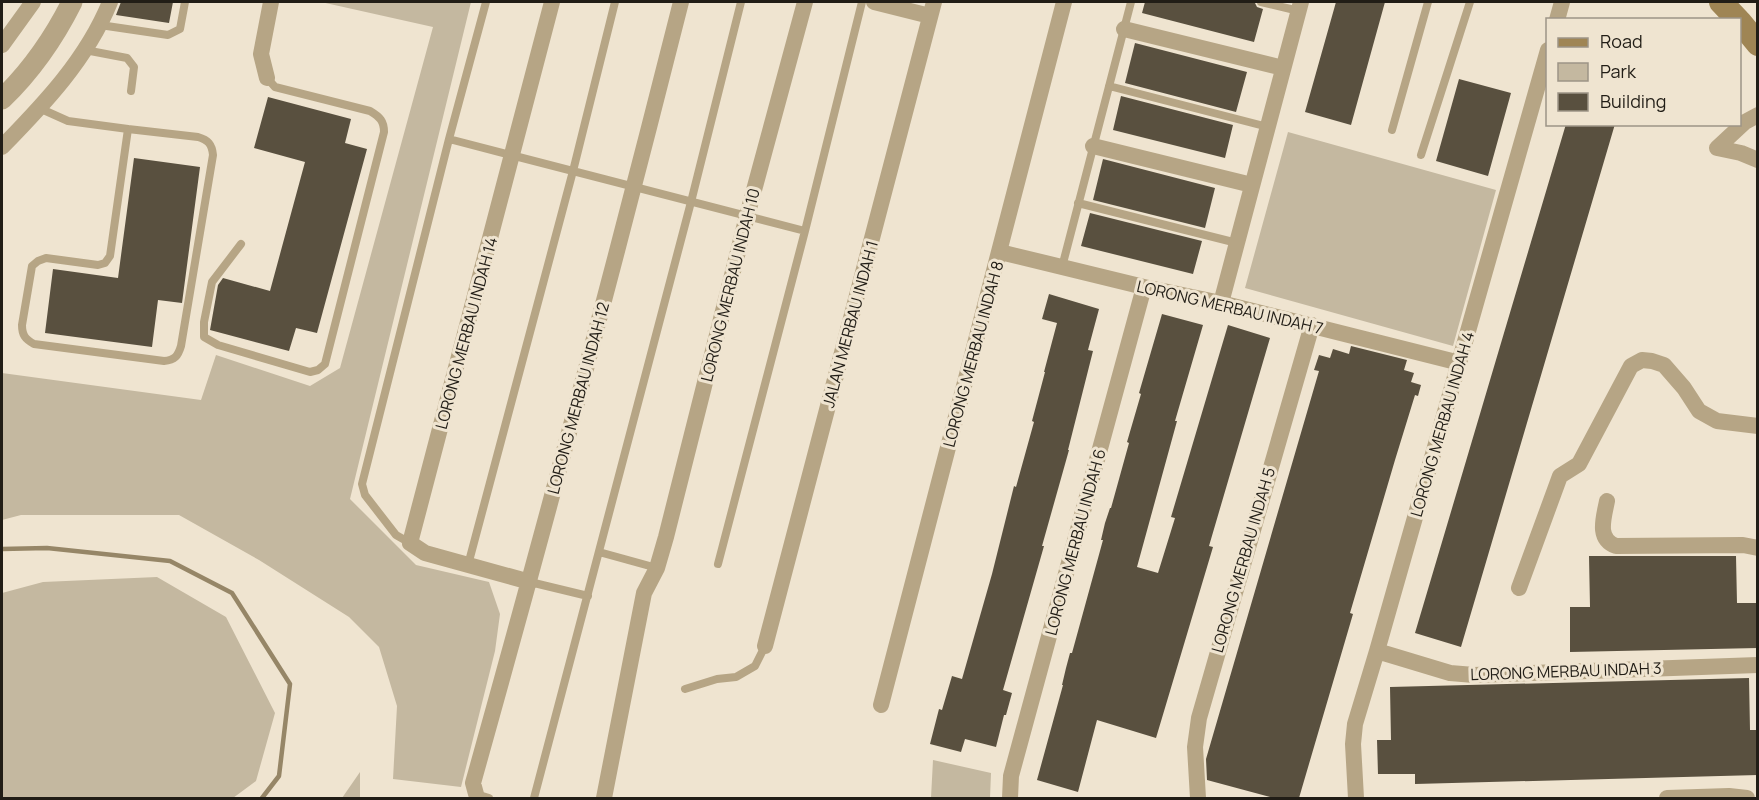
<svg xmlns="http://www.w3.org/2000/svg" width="1759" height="800" font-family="Manrope,sans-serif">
<rect width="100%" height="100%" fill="#efe4d0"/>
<path fill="#c4b8a0" d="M321,2H471L350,499L416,565L489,582L500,614L495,651L461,787L393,779L397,706L379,647L349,617L259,560L179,515H21L2,520V373L201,400L216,355L310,386L340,368L433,27Z
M1288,132L1496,190L1453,346L1245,288Z
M157,577L226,617L275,713L256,781L233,798H2V593L43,582Z
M933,760L991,773L990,798H931Z
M360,772V798H342Z"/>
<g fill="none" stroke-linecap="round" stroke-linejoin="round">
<path stroke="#968667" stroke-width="4.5" d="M2,549L47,548L170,561L232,593L290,684L279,776L262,798"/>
</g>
<path fill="#59503f" d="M121,2H173L169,23L116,15Z
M1145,2H1248L1255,3L1257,7L1263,9L1254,42L1142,13Z
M1336,2H1385L1351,125L1305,112Z
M1135,43L1247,72L1236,112L1125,83Z
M1459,79L1511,93L1488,176L1436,161Z
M1121,96L1233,125L1225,158L1113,130Z
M268,97L351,119L345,143L367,149L317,333L296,328L289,351L210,330L218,285L223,278L270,291L305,162L254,148Z
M1566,124H1615L1461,647L1415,633Z
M134,158L200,167L182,303L158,300L152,347L45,333L53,269L118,278Z
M1103,159L1215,188L1205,228L1093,200Z
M1090,213L1202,241L1193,274L1081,246Z
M1049,294L1099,309L1088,350L1093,351L1068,450H1069L1042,546H1044L1003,690L1012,693L1006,715H1004L996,747L965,739L961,752L930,744L939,709L942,710L952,676L962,679L992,574L1014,486L1016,487L1034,422L1032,421L1045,372H1044L1057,323L1042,319Z
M1162,314L1203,325L1175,421H1177L1137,567L1158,573L1175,518L1171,517L1228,325L1270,338L1209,546L1213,547L1156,738L1097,720L1078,792L1037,780L1063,685H1062L1066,668L1070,653H1072L1103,540H1101L1105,523L1110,508H1111L1129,443L1127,442L1141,394L1139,393Z
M1351,346L1407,360L1404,370L1414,373L1411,382L1421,385L1418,396L1415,395L1395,460L1350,613L1353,614L1299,798H1274L1207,780L1206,759L1319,371L1314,370L1319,355L1330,358L1333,349L1349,354Z
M1589,556H1736L1737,603H1758V648L1570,652V607H1590Z
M1749,678L1750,730H1758V775L1415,784V774H1378L1377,740H1391L1390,687Z"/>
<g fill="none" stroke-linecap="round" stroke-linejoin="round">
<path stroke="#b6a585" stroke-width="8" d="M1261,2L1299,11
M100,25L168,35L180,29L185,2
M85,50L127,58L134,67L131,91
M1109,86L1268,127
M39,108L68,121L128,129L198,137C208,140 212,144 213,155L181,346C178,356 175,360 164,361L34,344C25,339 22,335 22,325L32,266L38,261L46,258L98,265L105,263L110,256L128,129
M1392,130L1428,2
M449,139L805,231
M1421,155L1470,2
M1078,203L1237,243
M241,244L212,282L204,322V337L218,345L310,372L318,370L325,364L384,132C384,121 380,117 370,111L275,87L267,78
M1062,267L1131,2
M410,543L396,535L365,495L362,484L449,139L486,2
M599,552L657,568
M718,564L805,231L862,2
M468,565L573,171L615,2
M530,582L588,596
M685,689L717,679L736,677L755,666L765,646
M476,794L489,798
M534,798L691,202L741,2"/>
<path stroke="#b6a585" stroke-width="16" d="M874,2L930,16
M1557,20L1562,2
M1124,29L1283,68
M2,45L33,2
M267,78L261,54L271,2
M1758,115L1745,122L1717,148L1741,153L1758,160
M1093,146L1252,185
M2,147C44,104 87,59 110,2
M1000,252L1144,287L1221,303L1460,363
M1221,303L1301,2
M1607,501C1604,517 1596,539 1616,546L1743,545L1758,548
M530,582L425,553L410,543L552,2
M1519,588L1560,476L1579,464L1631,366L1642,360L1652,361L1664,365L1684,388L1699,411L1717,421L1758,426
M765,646L934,2
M1377,651L1450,673L1474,675L1758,665
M881,705L1064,2
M476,794L473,783C546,523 615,263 681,2
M604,798L644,593L657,568L666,537L747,216L805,2
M1010,798L1011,776L1144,287
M1198,798L1195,747L1199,718L1312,325
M1356,798L1353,744L1355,724L1377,651L1548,50
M1667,798L1729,796L1747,798"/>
<path stroke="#b6a585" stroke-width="21" d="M2,99C31,71 54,38 72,2"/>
<path stroke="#9f8554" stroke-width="24" d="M1721,2L1738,20
M1740,22L1758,44"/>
</g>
<g text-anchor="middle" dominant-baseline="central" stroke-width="6" stroke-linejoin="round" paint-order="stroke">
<g font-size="16" fill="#211d16" stroke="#efe4d0">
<text transform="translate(730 285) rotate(-76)">LORONG MERBAU INDAH 10</text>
<text transform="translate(1230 307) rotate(13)">LORONG MERBAU INDAH 7</text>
<text transform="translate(850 324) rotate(-75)">JALAN MERBAU INDAH 1</text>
<text transform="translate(466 333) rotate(-75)">LORONG MERBAU INDAH 14</text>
<text transform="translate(973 354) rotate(-75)">LORONG MERBAU INDAH 8</text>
<text transform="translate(578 398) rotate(-75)">LORONG MERBAU INDAH 12</text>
<text transform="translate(1442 424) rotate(-74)">LORONG MERBAU INDAH 4</text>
<text transform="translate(1075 542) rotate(-75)">LORONG MERBAU INDAH 6</text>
<text transform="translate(1243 560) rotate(-74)">LORONG MERBAU INDAH 5</text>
<text transform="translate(1566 671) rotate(-2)">LORONG MERBAU INDAH 3</text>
</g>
</g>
<rect width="1759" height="800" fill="none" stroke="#211d16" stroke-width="6"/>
<rect x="1546" y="18" width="195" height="108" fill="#efe4d0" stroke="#9d9486" stroke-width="1.5"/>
<rect x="1558" y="38" width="30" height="9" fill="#9f8554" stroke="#9d9486" stroke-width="1.5"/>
<text x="1600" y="48" font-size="18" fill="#211d16">Road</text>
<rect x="1558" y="63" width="30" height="18" fill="#c4b8a0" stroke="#9d9486" stroke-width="1.5"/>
<text x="1600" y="78" font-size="18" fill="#211d16">Park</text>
<rect x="1558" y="93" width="30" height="18" fill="#59503f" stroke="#9d9486" stroke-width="1.5"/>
<text x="1600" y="108" font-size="18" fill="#211d16">Building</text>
</svg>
